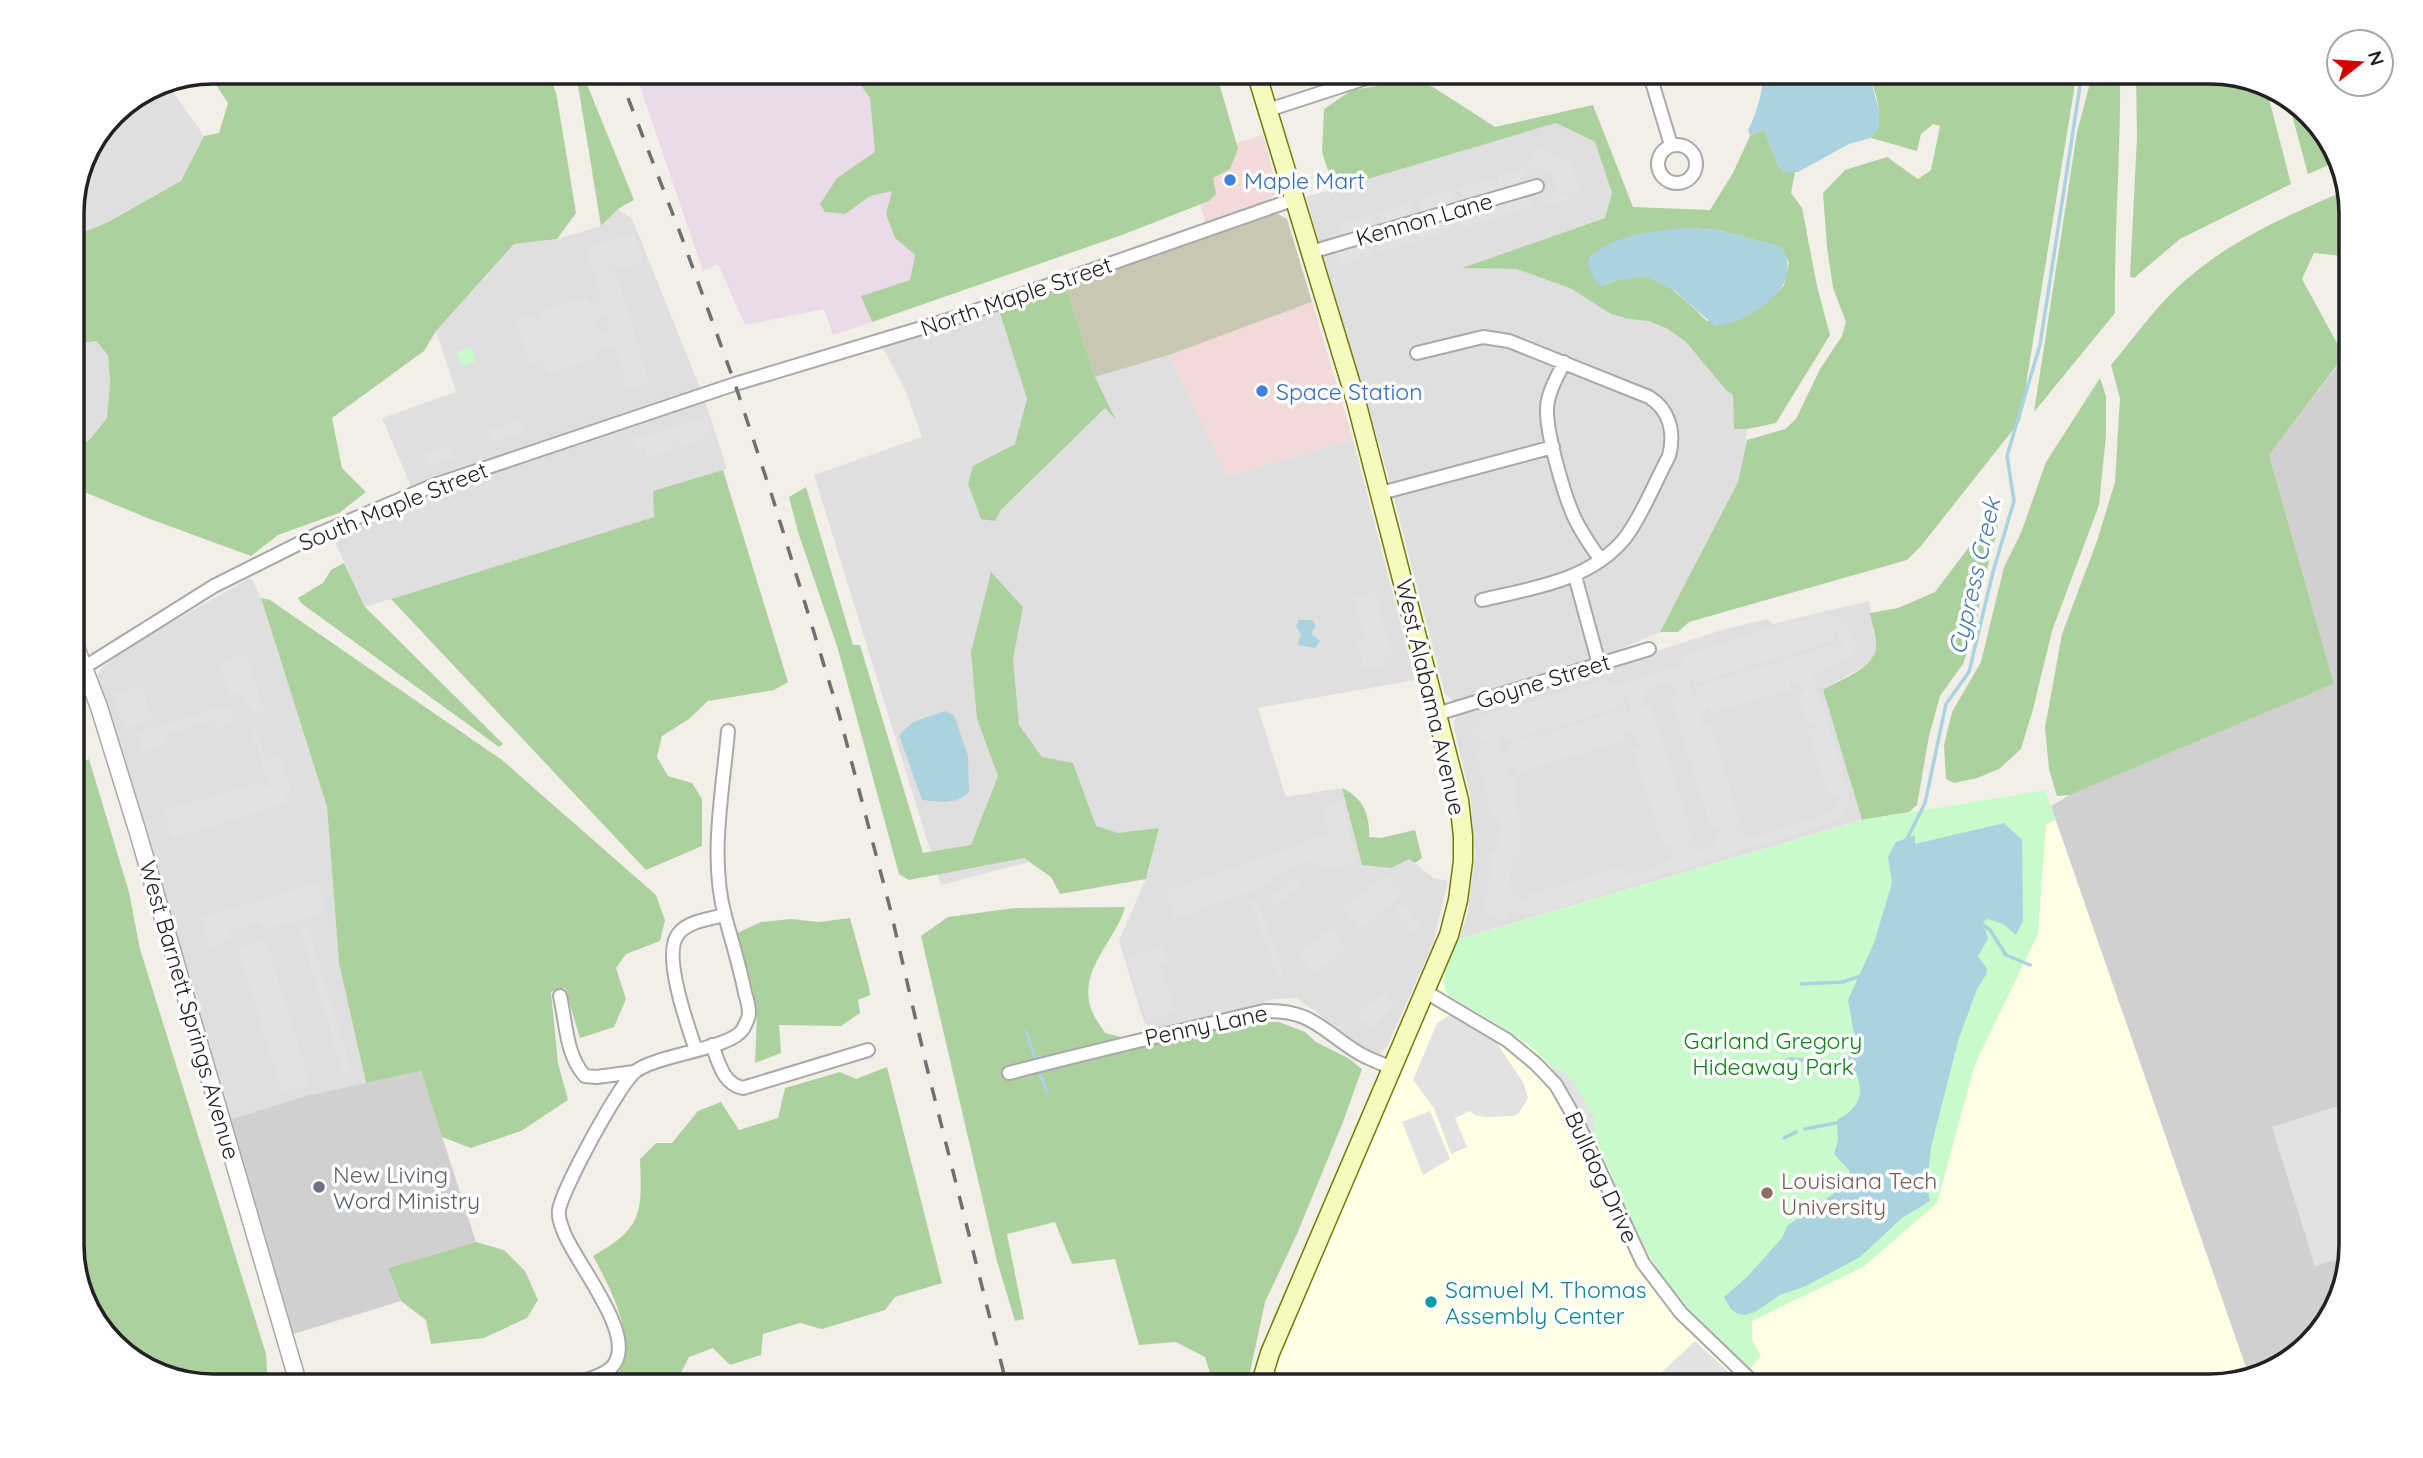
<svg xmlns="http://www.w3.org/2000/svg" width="2423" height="1458" font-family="Quicksand,sans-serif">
<rect width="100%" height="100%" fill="#f2efe9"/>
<path fill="#e0dfdf" d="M168,85L204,136L181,181L108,222L72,237V204L83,159L113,113L145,92Z
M1556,123L1595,142L1612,193L1605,218L1465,267L1516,269L1570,288L1611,314L1628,319L1647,321L1666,328L1686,342L1726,390L1733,395L1734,429H1747L1745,449L1738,482L1660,632L1613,652L1454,702L1445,694L1387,471L1306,197Z
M618,209L632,219L701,390L408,488L410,484L382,418L456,392L436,331L514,244L557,239L601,226Z
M998,307L1027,399L995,521L1001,510L1105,407L1114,417L1095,377L1169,355L1227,476L1353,440L1415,680L1258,708L1286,797L1342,788L1362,865L1410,859L1433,878L1448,881L1433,944L1387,1046L1380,1053L1373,1054L1297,998L1274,999L1207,1020L1154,1031L1144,1022L1119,941L1148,874L1159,828L941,885L814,475L922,437L905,389L882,346Z
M96,341L108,355L110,382L107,418L91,438L72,453V345Z
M705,401L727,469L654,491L655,517L365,607L332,536L361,521L454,483Z
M251,577L261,598L327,807L339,963L366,1083L306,1096L228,1120L96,680L100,670L118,653Z
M1869,601L1876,647L1873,658L1864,666L1823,690L1862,820L1459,939L1467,916L1475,856L1471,800L1454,727V720L1458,715L1725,629L1768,619L1773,624Z"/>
<path fill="#f2dad9" d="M1263,135L1277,187L1276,193L1269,201L1206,223L1200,205L1209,201L1213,178L1238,149L1236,143Z
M1312,302L1353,440L1227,476L1169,355Z"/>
<path fill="#ebdbe8" d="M635,72H851L870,98L875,153L837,178L845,214L870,196L893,190L895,238L915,255L910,280L862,296L872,322L833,335L824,309L745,325L718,264L703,271Z"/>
<path fill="#ffffe5" d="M2045,790L2249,1376L2210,1386H1272L1276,1366L1289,1328L1459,939L1862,820Z"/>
<path fill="#d0d0d0" d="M2351,348V1245L2332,1316L2281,1367L2249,1376L2051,806L2070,795L2334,684L2269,455Z
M421,1071L476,1242L388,1268L401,1301L290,1335L228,1120L306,1096Z"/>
<path fill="#c7c7b4" d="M1278,214L1287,219L1312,302L1169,355L1095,377L1065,284L1268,215Z"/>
<path fill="#add19e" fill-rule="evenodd" d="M213,72H547L556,92L576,213L557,239L514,244L436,331L424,351L332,418L342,468L366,492L339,513L278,535L251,556L150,519L72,487V453L91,438L107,418L110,382L108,355L96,341L72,345V237L108,222L181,181L204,136L219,133L228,103L212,79L185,78L145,92L159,82Z
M582,72L634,200L618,209L601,226L576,73Z
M851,72H1216L1238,149L1230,169L1213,178L1216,194L1209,201L1122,235L872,322L861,296L910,280L915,255L895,238L886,214L892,191L870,196L845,214L825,212L820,204L837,178L875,152L870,98Z
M1869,72H2077L2020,421L1921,546L1907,560L1689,622L1678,632H1660L1738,482L1747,440L1785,429L1796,419L1820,369L1842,336L1846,322L1833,288L1827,247L1823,193L1845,170L1887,157L1918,179L1931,170L1940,126L1933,124L1921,134L1917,151L1871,138C1887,117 1875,95 1869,72Z
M2093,72H2120C2121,152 2114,233 2115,313L2034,412L2077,132Z
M2136,72H2210L2266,87L2291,184L2180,239L2134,278L2130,277L2137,137Z
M1413,80L1433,87L1495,127L1593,105L1633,207L1710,210L1733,173L1750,136L1764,129L1778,165L1784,172H1795L1791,193L1802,208L1817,286L1830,335L1776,423L1747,429H1734L1733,395L1726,390L1686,342L1666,328L1648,321L1628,319L1611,314L1570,288L1516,269L1462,268L1605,218L1612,193L1595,142L1556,123L1334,189L1322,152L1324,109L1352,90ZM1689,228L1718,230L1781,247L1789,263L1784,285L1776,294L1758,309L1707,321C1693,307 1664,278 1644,276C1630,274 1613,281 1601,286L1590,257L1622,240Z
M2287,97L2332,142L2338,161L2308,174Z
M2347,190L2351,204V257L2314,253L2302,279L2344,356L2269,455L2334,684L2070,795L2057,796L2049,769L2045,728L2062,634L2097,541L2115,482L2120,398L2111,365C2133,339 2153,310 2178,287C2224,243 2288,215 2347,190Z
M1066,287L1095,377L1116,420L1105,408L1001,510L995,521L981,519L968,484L973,466L1015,444L1027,399L999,310Z
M2100,378L2106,396V436L2099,505L2052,631L2033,709L2021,749L1999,769L1977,778L1954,783L1946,779L1944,745L1952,712L1981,662L2004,567L2021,533L2046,462Z
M723,470L788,682L774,690L708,701L689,719L662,736L657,757L668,776L692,783L702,799V846L646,870L391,599L654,517L653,491Z
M806,487L853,645H860L923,853L971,845L998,776L977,719L971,652L991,572L1023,607L1013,659L1019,725L1042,757L1073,763L1096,826L1118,833L1159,828L1146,879L1060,894L1051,877L1024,858L909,880L899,874L838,649L798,532L789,497Z
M1991,518L1998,519L1997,532L1983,584L1975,631L1963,664L1940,696L1929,736L1917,805L1909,812L1862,820L1823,690C1839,680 1876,668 1876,646C1876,635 1872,624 1870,613L1898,608L1935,592Z
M344,563L365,607L503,744L499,747L301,603L298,598L323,583L331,570Z
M261,598L270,600L502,760L656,895L665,920L660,941L626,954L616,968L626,999L614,1027L580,1038L565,988L551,992L558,1063L568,1100L521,1131L471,1148L442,1137L421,1071L366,1083L339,963L327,807Z
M89,759L129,892L140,949L266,1354L268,1386H213L142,1367L144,1362L83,1291L72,1254V766Z
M1342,788C1363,798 1370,814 1369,837L1381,838L1415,830L1422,858L1415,863L1409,859L1391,868L1362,865Z
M1125,907C1116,941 1078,969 1091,1009C1094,1017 1100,1025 1105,1033L1133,1040L1230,1022H1279L1305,1032L1316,1042L1348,1058L1362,1069L1343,1122L1297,1234L1265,1302L1247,1386H1214L1205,1357L1176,1342L1139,1345L1115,1259L1072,1264L1055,1222L1007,1234L1024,1319L1015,1321L997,1261L921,936L948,917L1015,908Z
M850,918L869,987L870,995L858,1000L860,1013L841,1026L779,1025L781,1053L755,1063L757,1014L752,988L737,933L761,922L791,919L819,922Z
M887,1067L942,1283L895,1297L885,1310L822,1329L800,1323L763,1334L761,1355L730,1365L713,1348L689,1357L679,1377L647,1386H614L613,1381C643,1347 611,1290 593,1256C643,1228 642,1213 640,1159L656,1143H672L698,1111L721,1102L739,1130L778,1118L785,1088L840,1072L856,1079Z
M476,1242L504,1250L525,1271L538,1300L527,1318L484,1338L431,1344L426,1320L401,1301L388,1268Z"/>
<path fill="#c8facc" d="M471,347L476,361L462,366L457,352Z
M2045,790L2056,820L2046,824L2038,934L1975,1064L1937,1203L1863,1267L1752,1321V1340L1761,1356L1748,1371C1710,1332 1668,1294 1643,1244C1613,1185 1592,1116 1549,1065C1523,1034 1482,1017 1448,995C1437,978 1452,956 1459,939L1862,820Z"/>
<path fill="#e2e2e2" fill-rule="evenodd" d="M1538,147L1568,163L1571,162L1581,195L1562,191L1556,187L1552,173L1540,167L1528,170L1513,186L1501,190L1497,177L1520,171L1519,168L1527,166L1532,161Z
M1492,179L1496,191L1462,201L1459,188Z
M1452,190L1455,203L1422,213L1418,200Z
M1555,191L1571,196L1570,199L1545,206L1541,203L1551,198Z
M1518,197L1530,202L1532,207L1499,217L1495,204Z
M1411,203L1414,216L1381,225L1378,213Z
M1494,204L1498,217L1462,228L1459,215Z
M1372,215L1376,227L1343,237L1339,224Z
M1451,217L1454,229L1421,239L1418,227Z
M1410,230L1413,242L1380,252L1376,239Z
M635,233L643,262L617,270L614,264L611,263L606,272L608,274L616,272L649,382L628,389L616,349L611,346L598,349L596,357L548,374L545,364L540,360L529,363L516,320L534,314L537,322H540V311L587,297L592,304L598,303L601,298L586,248ZM604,315L607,317L611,329L610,332L606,334L598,330L596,322L598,317Z
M1369,242L1373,255L1340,265L1336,252Z
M707,417L711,429L705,434L704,439L680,447L677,438L671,440L674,450L648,458L644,448L636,452L633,439Z
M519,420L523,432L492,442L488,431Z
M449,446L453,458L427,466L424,454Z
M1375,592L1392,654L1384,657L1385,665L1364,668L1357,642L1366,639L1354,597Z
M1825,611L1829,620L1836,616L1847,626L1855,640V651L1852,657L1813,675L1849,794L1847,808L1841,817L1828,824L1540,913L1527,915L1508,910L1504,921L1484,914L1490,875L1491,852L1498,851L1499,819L1498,817H1490L1486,788L1476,754V749L1484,747L1486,742L1485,740L1475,743L1471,730L1481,726L1478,717L1607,679L1611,687L1683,665L1682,656ZM1833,632L1839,634L1843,640V645L1839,652L1836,644L1695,687L1697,695L1692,693L1688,680L1690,675L1694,684L1835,640ZM1790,680L1798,682L1804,688L1805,692L1797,694L1807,726L1817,724V727L1808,730L1829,797L1839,795V803L1835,810L1828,814L1756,837L1742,836L1733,827L1740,823L1737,812L1711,725L1702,727V714L1709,706L1711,712L1791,689ZM1666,683L1677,690V693L1670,695L1711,829L1720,827L1721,828L1716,843L1703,850L1692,849L1684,841L1692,837L1651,705L1641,707L1643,696L1648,689L1656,684ZM1622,696L1627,698L1631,712L1629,717L1625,709L1508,744L1509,754L1501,752L1497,747L1498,737L1503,732L1507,742L1624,706ZM1624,732L1633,734L1640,742V745L1632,748L1663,846L1673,845L1670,858L1661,865L1628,876L1623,866L1529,895L1530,903L1517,899L1510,888L1512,855H1521V835L1514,778H1506L1510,767L1514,765L1517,773L1625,740Z
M246,654L264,711L256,714L238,693L229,696L219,662Z
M142,686L152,720L124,728L114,694Z
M229,705L235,723L218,728L215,719L165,734L167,744L143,751L137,733Z
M252,724L266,760L280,756L291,792L285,794L287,803L172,838L164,811L262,782L264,789L269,785L250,726Z
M1342,801L1356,860L1327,870L1311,861L1301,863L1287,869L1264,886L1175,919L1165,892L1328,834L1322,807Z
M1386,875L1402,896L1359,929L1343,908Z
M1294,879L1300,886L1274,906L1269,899Z
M317,883L326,912L263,930L260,922L229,931L232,940L210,947L201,918Z
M1250,901H1257L1282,967L1283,979H1276L1273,962Z
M1404,904L1421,927L1413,932L1396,909Z
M307,925L351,1069L343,1072L299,927Z
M1332,928L1347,948L1314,974L1298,954Z
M266,940L310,1084L282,1092L238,948Z
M1163,946L1168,964L1160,966L1175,1012L1147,1020L1127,957Z
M1384,992L1392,1004V1008L1371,1028L1356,1015Z
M1452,1014L1499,1041L1498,1045L1523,1082L1528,1098L1519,1113L1513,1116L1486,1117L1475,1115L1470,1111L1455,1118L1467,1147L1451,1154L1434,1108L1413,1080L1437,1023Z
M1548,1063L1571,1078L1594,1117L1593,1138L1578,1108Z
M2351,1102V1245L2348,1256L2315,1266L2272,1127Z
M1430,1111L1450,1159L1423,1175L1402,1122Z
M1695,1341L1744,1386H1647Z"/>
<path fill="#aad3df" d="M1763,72H1869L1879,111V128L1871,138L1849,144L1798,172H1784L1778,165L1764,129L1750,136L1748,130C1757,113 1763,92 1763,72Z
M1689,228L1718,230L1781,247C1801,276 1773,303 1747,316C1738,321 1726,324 1716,327L1675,291L1646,276L1613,281L1601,286L1596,283L1587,263C1600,236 1662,229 1689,228Z
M1299,620H1312L1316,626L1311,634L1320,641L1315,648L1299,645L1298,642L1301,635L1296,626Z
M945,711L954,715L968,756L969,792C957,805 938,802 922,800L899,735L913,722Z
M2004,823L2022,840L2023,921L2016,935L2003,924L1988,919L1983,922L1988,939L1978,956L1987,969L1986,975L1977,989L1959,1038L1931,1147L1927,1186L1930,1201L1902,1218L1860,1257L1806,1286L1780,1295L1755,1312L1744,1315L1736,1313L1731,1309L1724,1297L1747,1277L1782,1238L1787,1226L1852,1181L1849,1170L1834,1154L1838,1140L1837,1120C1842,1117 1849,1113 1852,1109C1867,1094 1859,1074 1847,1061L1855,1039L1848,1000L1874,943L1892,883L1888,857L1896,842L1915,835V844Z"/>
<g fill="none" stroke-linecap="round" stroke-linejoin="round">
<path stroke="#aad3df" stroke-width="3.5" d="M1907,839L1925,803L1946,704L1969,672L1993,572L2014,501L2007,456L2040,345L2080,86L2068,72
M1983,925L1990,930L2006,955L2030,965
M1801,984L1842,982L1861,976
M1026,1031L1047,1093
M1755,1072L1790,1059L1836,1062L1851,1056
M1805,1129L1841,1122
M1784,1138L1796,1132"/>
<defs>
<path id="minor" d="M1649,72L1671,145
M1268,110L1385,72
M1658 164a19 19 0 1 1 38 0a19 19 0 1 1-38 0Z
M1311,252L1537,186
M1417,353L1483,337L1509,341L1649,397C1670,410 1675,433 1669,456C1655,482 1642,516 1625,538C1590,581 1532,588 1482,600
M1564,362C1558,376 1548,391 1547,408C1546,433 1565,500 1577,523C1584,536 1592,548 1601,560
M1381,493L1553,447
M1575,576L1599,664
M72,675L214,586L318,534L432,486L735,384L958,317L1295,199
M1437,714L1649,649
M1426,992L1507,1040L1536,1064L1556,1085L1577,1122L1643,1263L1681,1313L1757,1386
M560,996C566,1022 566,1056 585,1076L597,1077L634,1072
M712,1045C719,1063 723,1084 743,1088L868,1050
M696,1050C688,1027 661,952 679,933C689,921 710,919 724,915
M1009,1073C1094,1051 1179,1031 1264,1011C1310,1009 1322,1030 1357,1052C1368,1059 1381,1063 1392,1068
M561,1386C576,1382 599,1379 611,1368C642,1339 573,1261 563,1230C561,1225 558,1216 559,1210C562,1190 620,1082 636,1071C659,1054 731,1049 743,1029C745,1025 749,1018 749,1014C749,1008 747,999 745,993C740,967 732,942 725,916C709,857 723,791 728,731
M852,1386L861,1383"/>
<path id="tertiary" d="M72,637L99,707L138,833L299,1386"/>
<path id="secondary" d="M1256,72L1356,401L1459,800L1463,836V861L1458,900L1449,935L1270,1353L1260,1386"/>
</defs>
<use href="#minor" stroke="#a9a9a9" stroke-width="16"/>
<use href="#tertiary" stroke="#a9a9a9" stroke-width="19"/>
<use href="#secondary" stroke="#707d05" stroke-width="21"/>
<use href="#minor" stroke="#fff" stroke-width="12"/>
<use href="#tertiary" stroke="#fff" stroke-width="16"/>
<use href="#secondary" stroke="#f7fabf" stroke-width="18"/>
<path stroke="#707070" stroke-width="3.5" stroke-dasharray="14 14" stroke-linecap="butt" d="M618,72L682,238L735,384L773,499L839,714L890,908L926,1064L1007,1386"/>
</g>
<g fill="#3f7fe0" stroke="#fff" stroke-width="2.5">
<circle cx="1230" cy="180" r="7"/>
<circle cx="1262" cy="391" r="7"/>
</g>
<circle fill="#6b7280" stroke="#fff" stroke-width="2.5" cx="319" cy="1187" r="7"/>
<circle fill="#8d6e63" stroke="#fff" stroke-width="2.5" cx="1767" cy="1193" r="7"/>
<circle fill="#0f9aa8" stroke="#fff" stroke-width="2.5" cx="1431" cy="1302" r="7"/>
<g text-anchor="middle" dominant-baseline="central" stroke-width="7" stroke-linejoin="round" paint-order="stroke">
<g font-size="23" fill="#366cbe" stroke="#fff" text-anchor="start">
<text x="1244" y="180">Maple Mart</text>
<text x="1276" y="391">Space Station</text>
</g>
<g font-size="23" fill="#222" stroke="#fff">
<text transform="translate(1424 219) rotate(-16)">Kennon Lane</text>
<text transform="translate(1016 296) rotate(-19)">North Maple Street</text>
<text transform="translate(393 506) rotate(-22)">South Maple Street</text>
<text transform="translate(1543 681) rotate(-17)">Goyne Street</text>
<text transform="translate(1431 697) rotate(77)">West Alabama Avenue</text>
<text transform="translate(190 1010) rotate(74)">West Barnett Springs Avenue</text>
<text transform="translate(1206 1025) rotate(-12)">Penny Lane</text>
<text transform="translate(1602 1177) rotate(65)">Bulldog Drive</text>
</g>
<g font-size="23" fill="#0c8416" stroke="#fff">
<text x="1773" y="1040">Garland Gregory<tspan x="1773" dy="26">Hideaway Park</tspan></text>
</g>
<g font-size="23" fill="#5b616d" stroke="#fff" text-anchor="start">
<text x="333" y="1174">New Living<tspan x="333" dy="26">Word Ministry</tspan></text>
</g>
<g font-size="23" fill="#785e54" stroke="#fff" text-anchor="start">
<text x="1781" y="1180">Louisiana Tech<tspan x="1781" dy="26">University</tspan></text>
</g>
<g font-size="23" fill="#0d838f" stroke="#fff" text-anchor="start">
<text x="1445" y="1289">Samuel M. Thomas<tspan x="1445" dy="26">Assembly Center</tspan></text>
</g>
<g font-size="24" font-style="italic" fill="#4a7aab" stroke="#fff">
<text transform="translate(1974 576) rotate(-77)">Cypress Creek</text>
</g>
</g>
<path d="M0 0H2423V1458H0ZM213 84H2210A129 129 0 0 1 2339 213V1245A129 129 0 0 1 2210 1374H213A129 129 0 0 1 84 1245V213A129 129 0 0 1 213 84Z" fill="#fff" fill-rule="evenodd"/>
<path fill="none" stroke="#222" stroke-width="3.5" d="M213 84H2210A129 129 0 0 1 2339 213V1245A129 129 0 0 1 2210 1374H213A129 129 0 0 1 84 1245V213A129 129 0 0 1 213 84Z"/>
<g transform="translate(2360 63) rotate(73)"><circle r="33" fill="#ffffff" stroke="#a7a7a7" stroke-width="2"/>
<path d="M0-5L12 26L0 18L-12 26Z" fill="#d40000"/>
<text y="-10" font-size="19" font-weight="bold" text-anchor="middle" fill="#222222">N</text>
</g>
</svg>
